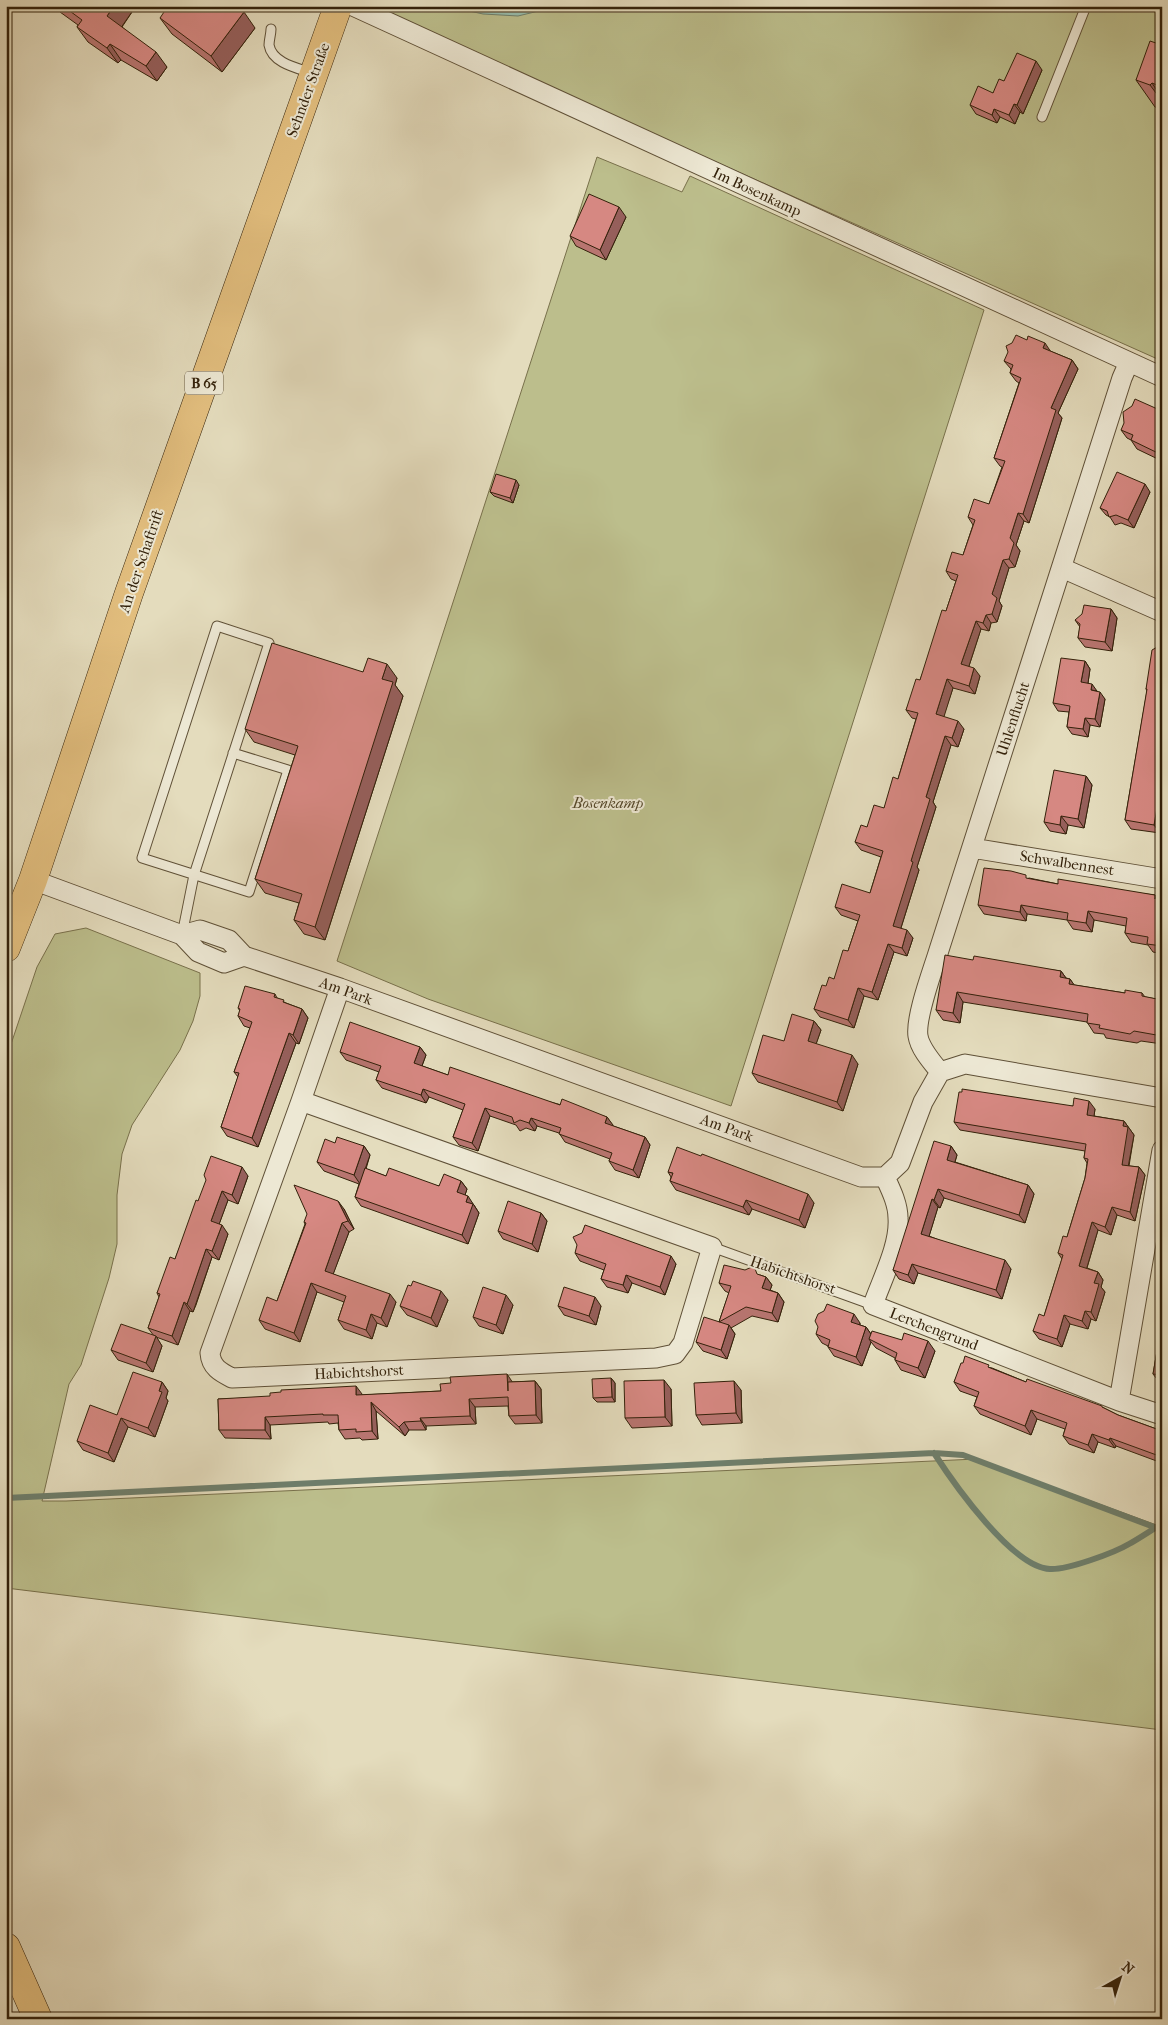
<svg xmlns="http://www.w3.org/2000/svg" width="1168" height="2025" font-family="'IM FELL French Canon',serif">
<rect width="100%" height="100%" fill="#e4dcbd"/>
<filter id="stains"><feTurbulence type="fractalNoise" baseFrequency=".004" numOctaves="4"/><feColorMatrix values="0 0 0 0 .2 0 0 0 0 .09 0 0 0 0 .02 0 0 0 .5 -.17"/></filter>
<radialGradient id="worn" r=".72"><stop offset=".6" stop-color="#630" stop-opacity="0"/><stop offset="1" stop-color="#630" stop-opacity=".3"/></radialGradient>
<path fill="#bcbe8c" stroke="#78704b" d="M375,6H1162V361L382,13Z
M597,157L682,192L690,176L984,310L731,1106L428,999L337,961Z
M86,928L200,973V996L193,1021L180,1050L132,1125L122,1154L117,1195V1244L109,1278L81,1365L69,1384L42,1501H66L976,1459L1162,1527V1730L6,1588V1059L37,967L55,934Z"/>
<path fill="#96bcac" stroke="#6e7e6b" d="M447,6H548L551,8L518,16L483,14Z"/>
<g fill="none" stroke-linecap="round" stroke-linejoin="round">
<path stroke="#646e5b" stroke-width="1" d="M469,6L518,11L536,6"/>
<path stroke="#6e7e6b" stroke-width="6" d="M934,1453C954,1484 1013,1568 1050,1569C1067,1570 1114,1553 1129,1544C1138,1539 1147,1533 1155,1528
M6,1498L934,1453L963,1455L1162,1530"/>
<defs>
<path id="lane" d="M271,29C271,34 269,40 269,45C272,63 297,68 312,73
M1042,117L1086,6
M182,935L194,875L269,643L217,626L142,858L249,892L288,770L233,753
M712,1247L873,1305"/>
<path id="street" d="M353,6L1162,377
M1062,568L1162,612
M972,848L1162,879
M33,880L182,935L198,952L224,963L244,956
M182,935L200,930L229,940L244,956L340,988L861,1177H885L900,1163L923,1102L940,1072L965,1064L1162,1098
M940,1072C932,1062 920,1049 918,1036C915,1017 933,970 939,950L1122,378L1129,362
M301,1101L712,1247L683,1343L675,1354L656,1358L232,1378C220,1372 211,1367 210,1353L301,1101L340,988
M885,1177C891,1190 898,1204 898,1218C900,1245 882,1279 873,1305L1119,1401L1162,1415
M1119,1401L1162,1150"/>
<path id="primary" d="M6,948L33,880L129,593L338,6
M6,1947L38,2019"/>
</defs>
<use href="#lane" stroke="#5f5037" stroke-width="11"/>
<use href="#street" stroke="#5f5037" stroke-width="21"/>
<use href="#primary" stroke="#33210a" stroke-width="29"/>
<use href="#lane" stroke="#ede8d4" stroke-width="9"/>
<use href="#street" stroke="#ede8d4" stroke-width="19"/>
<use href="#primary" stroke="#e2be7e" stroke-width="28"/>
</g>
<path fill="#b87570" stroke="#33210a" d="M56,6H136L122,27L167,67L157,81L121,60L118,63L88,42L77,27L78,25L60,12Z
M160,18L255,28L222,72L172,34Z
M1162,45V109L1155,107L1136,80Z
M1042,70L1023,114L1020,112L1015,124L1000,117L997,123L976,114L970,105L993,93L1004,81Z
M626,217L606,260L576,246L570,236Z
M1050,351L1072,360L1078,369L1058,413L1062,418L1029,523L1024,521L1016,545L1020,551L1015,567L1009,568L1001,594L999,601L1002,606L997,622L991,623L989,631L981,629L969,666L980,676L975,694L953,688L943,717L964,729L958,747L951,745L933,802L936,807L917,867L919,870L901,928L913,938L907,956L894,952L878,1000L864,996L854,1028L820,1017L814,1009L826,986L834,979L848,951L858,921L841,915L835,907L870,893L881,857L861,850L855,842L867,827L884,808L898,779L916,719L912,718L906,710L920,680L946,611L956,581L951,579L946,571L963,555L973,525L968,517L989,504L1002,467L1000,466L994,458L1019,383L1016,381L1010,373L1011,369L1004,361Z
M1162,411V461L1137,449L1131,440L1127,438L1121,430Z
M519,485L513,503L494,496L490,492Z
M1150,492L1134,528L1121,523L1115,525L1110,517L1106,515L1100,508Z
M1162,525V543L1157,536Z
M1111,609L1117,618L1112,651L1085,647L1078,638L1080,627L1075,620Z
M1162,646V824L1160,833L1131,829L1125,820L1147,691L1146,689Z
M1085,661L1090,669L1088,683L1105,699L1100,727L1090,725L1088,737L1072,734L1067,727L1069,712L1058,711L1053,703Z
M363,672L397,678L395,685L403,696L325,940L304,934L294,920L299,903L265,893L255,879L295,755L254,742L245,729Z
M1086,776L1092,785L1084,828L1068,825L1066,834L1050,831L1044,822Z
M1029,878L1058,884L1155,895L1156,896L1162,897V954L1153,952L1148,945L1131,942L1125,933L1126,926L1094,920L1092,932L1073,929L1067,920L1027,914L1026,921L984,914L978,905Z
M973,960L1061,971L1066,978L1070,979L1074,985L1125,993H1142L1145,997L1162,1000V1044L1141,1041L1137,1043L1106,1038L1104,1034L1094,1033L1087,1022L963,1002L960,1023L943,1020L936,1010Z
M275,994L277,998L286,1003L302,1009L308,1018L299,1044L296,1043L258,1147L227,1136L221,1127L238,1077L234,1072L250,1028L244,1026L238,1016L240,1011L238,1008Z
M814,1021L821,1030L816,1044L858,1064L843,1111L758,1082L752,1073L784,1041Z
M420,1047L426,1055L422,1066L448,1075L607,1117L613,1126L645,1137L650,1145L639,1178L615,1170L609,1161L610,1159L565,1142L559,1133L537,1126L535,1131L526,1128L520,1131L516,1125L490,1116L478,1151L459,1145L453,1137L463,1110L429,1097L426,1103L382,1088L376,1080L379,1072L346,1060L340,1052Z
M1073,1106L1095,1109L1094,1116L1124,1121L1134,1135L1129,1166L1139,1167L1145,1175L1135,1221L1117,1215L1111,1235L1098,1230L1087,1268L1098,1272L1103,1280L1101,1287L1105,1292L1096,1321L1091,1319L1088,1329L1070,1324L1062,1347L1039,1339L1033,1331L1044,1316L1062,1259L1058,1253L1067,1237L1085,1178L1087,1163L1084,1158L1085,1151L960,1130L954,1122Z
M335,1143L364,1146L370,1155L366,1169L386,1176L439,1186L461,1181L467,1189L465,1195L474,1205L479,1213L468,1244L361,1206L355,1197L359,1184L324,1171L317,1162Z
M951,1146L957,1155L955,1162L1028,1185L1034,1194L1025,1223L944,1198L940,1208L938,1207L929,1236L1011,1269L1002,1299L918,1273L914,1284L899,1279L893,1270Z
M668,1172L814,1203L805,1228L752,1209L749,1215L676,1190L670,1181L671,1177Z
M248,1176L238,1204L228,1200L219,1224L228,1234L219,1260L212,1257L196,1305L193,1312L190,1311L178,1345L156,1337L162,1346L153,1372L118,1360L111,1350L154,1336L148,1328L159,1297L157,1293L175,1259L198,1201Z
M344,1209L354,1229L349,1232L333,1274L396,1302L387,1327L377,1323L372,1339L344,1329L338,1320L344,1302L317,1292L300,1342L265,1329L259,1320L277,1301L305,1224L304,1222Z
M541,1213L547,1221L538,1252L503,1239L498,1231Z
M575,1253L676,1264L665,1295L632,1283L628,1293L607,1287L601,1279L604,1270L580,1261Z
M760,1275L766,1277L772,1285L770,1290L778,1293L784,1302L778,1322L752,1316L731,1328L735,1334L727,1359L703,1351L696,1342L719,1322L729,1293L725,1291L719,1283Z
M448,1300L437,1327L407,1315L400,1306Z
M513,1305L503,1334L479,1326L473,1317Z
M558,1306H601L596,1325L564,1315Z
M1162,1322V1383H1160L1153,1374Z
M860,1323V1325L866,1327L871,1334L935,1351L925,1378L901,1370L895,1360V1358L876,1348L871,1342L862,1366L834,1356L828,1347V1346L822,1343L816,1334Z
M963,1363L992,1368L1026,1382L1104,1408L1118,1415L1162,1431V1463L1116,1446L1115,1448L1098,1442L1094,1453L1069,1444L1063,1436L1065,1429L1037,1419L1031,1435L980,1414L974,1406L977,1397L960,1391L954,1382Z
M611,1378L615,1383V1402H597L593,1398Z
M535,1381L541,1389L542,1423L515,1424L509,1416L508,1406L475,1407L476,1424L426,1426V1430H409L405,1436L376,1411L378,1439L362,1440L360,1438L345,1439L339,1430L338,1423L329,1424L328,1422L270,1425L271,1439L225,1438L219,1430L218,1399L362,1395L441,1391L512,1382Z
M162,1382L168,1391L166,1398L168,1401L155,1437L128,1427L114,1462L83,1450L77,1441L117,1415Z
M671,1389L672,1426L632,1428L625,1418Z
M741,1390L742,1423L702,1425L696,1415Z"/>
<path fill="#965f5b" stroke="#33210a" d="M114,6H136L118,32L107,16Z
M244,12L255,28L222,72L211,56Z
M110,44L121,60L118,63L107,48Z
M156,52L167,67L157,81L146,66Z
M1036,61L1042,70L1023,114L1017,105Z
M1152,83L1162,98V101L1150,85Z
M1014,104L1020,112L1015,124L1009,115Z
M994,109L1000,117L997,123L992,115Z
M619,207L626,217L606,260L600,250Z
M1045,343L1051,352L1043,348Z
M1072,360L1078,369L1058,413L1062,418L1029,523L1023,514L1051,408Z
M516,480L519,485L513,503L510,498Z
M1145,484L1150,492L1134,528L1128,520Z
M1018,513L1024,521L1016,545L1020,551L1015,567L1009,559L1010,538Z
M1003,560L1009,568L999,601L1002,606L997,622L992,614V594Z
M1111,609L1117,618L1112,651L1105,642Z
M986,615L991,623L989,631L983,623Z
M976,621L981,629L967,672L961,664Z
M1085,661L1090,669L1087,690L1081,682Z
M387,664L397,678L395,685L403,696L325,940L315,927L382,679Z
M974,668L980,676L975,694L969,686Z
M947,679L953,688L942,723L936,714Z
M1092,684L1097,691L1091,690Z
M1100,692L1105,699L1100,727L1095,719Z
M1085,718L1090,725L1088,737L1083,729Z
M958,721L964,729L958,747L952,738Z
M945,736L951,745L933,802L936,807L917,867L919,870L899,934L893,926L911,861L926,797Z
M1086,776L1092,785L1084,828L1078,819Z
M1162,780V824L1160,833L1154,825Z
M1061,816L1068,825L1066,834L1060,825Z
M1021,905L1027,914L1026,921L1020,912Z
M1088,911L1094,920L1092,932L1086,923Z
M907,930L913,938L907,956L902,948Z
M888,944L894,952L878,1000L872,992Z
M1061,971L1068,981L1060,977Z
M1070,979L1077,989L1069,984Z
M858,988L864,996L854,1028L848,1020Z
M957,992L963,1002L960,1023L953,1013Z
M302,1009L308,1018L299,1044L293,1035Z
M814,1021L821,1030L814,1050L808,1041Z
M289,1033L296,1043L258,1147L252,1138Z
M420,1047L426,1055L420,1071L414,1063Z
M852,1055L858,1064L843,1111L837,1102Z
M423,1089L429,1097L426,1103L421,1095Z
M1089,1101L1095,1109L1093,1123L1087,1115Z
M485,1108L490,1116L478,1151L472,1143Z
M607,1117L613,1125L611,1131L605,1123Z
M531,1118L537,1126L535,1131L529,1123Z
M1124,1121L1134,1135L1127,1173L1122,1165L1123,1126Z
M645,1137L650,1145L639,1178L633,1170Z
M364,1146L370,1155L360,1184L354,1175Z
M951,1146L957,1155L953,1168L947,1160Z
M242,1167L248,1176L238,1204L232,1195Z
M1139,1167L1145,1175L1135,1221L1130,1212Z
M461,1181L467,1189L463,1201L457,1192Z
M1028,1185L1034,1194L1025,1223L1019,1215Z
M938,1189L944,1198L940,1208L934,1200Z
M222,1191L228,1200L217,1230L211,1221Z
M808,1194L814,1203L805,1228L799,1220Z
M468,1196L479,1213L468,1244L462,1235L466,1202Z
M932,1199L938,1207L927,1243L921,1234Z
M746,1200L752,1209L749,1215L743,1207Z
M338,1201L344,1209L354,1229L348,1221Z
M1112,1207L1117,1215L1111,1235L1105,1227Z
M541,1213L547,1221L538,1252L532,1244Z
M1092,1222L1098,1230L1085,1274L1079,1266Z
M342,1223L349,1232L331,1280L325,1271Z
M222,1225L228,1234L219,1260L212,1251Z
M206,1249L212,1257L193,1312L187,1304Z
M671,1256L676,1264L665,1295L660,1287Z
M1005,1260L1011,1269L1002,1299L996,1290Z
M912,1264L918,1273L914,1284L908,1275Z
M1098,1272L1103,1280L1101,1287L1105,1292L1096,1321L1091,1312L1094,1283Z
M626,1275L632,1283L628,1293L623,1285Z
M766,1277L772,1285L768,1296L762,1288Z
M311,1283L317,1292L300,1342L294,1333Z
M441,1291L448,1300L437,1327L431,1318Z
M778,1293L784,1302L778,1322L772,1313Z
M390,1294L396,1302L387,1327L381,1318Z
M506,1295L513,1305L503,1334L496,1325Z
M595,1297L601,1306L596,1325L589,1316Z
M184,1302L190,1311L178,1345L172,1336Z
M1085,1311L1091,1319L1088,1329L1082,1321Z
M371,1314L377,1323L372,1339L366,1330Z
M854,1314L860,1323L857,1331L851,1322Z
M1064,1315L1070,1324L1062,1347L1057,1339Z
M729,1325L735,1334L727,1359L721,1350Z
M866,1327L873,1337L869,1339L871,1342L862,1366L856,1357Z
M156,1336L162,1346L153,1372L146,1363Z
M928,1341L935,1351L925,1378L918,1368Z
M507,1374L513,1383L508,1391Z
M611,1378L615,1383V1402L612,1397Z
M664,1380L671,1389L672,1426L665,1417Z
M535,1381L541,1389L542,1423L536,1415Z
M734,1381L741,1390L742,1423L736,1413Z
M162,1382L168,1391L166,1398L168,1401L155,1437L148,1428Z
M356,1386L362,1394V1403L356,1395Z
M469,1399L475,1407L476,1424L470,1416Z
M371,1402L376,1411L378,1439L372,1431Z
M1031,1410L1037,1419L1031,1435L1025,1426Z
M265,1417L270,1425L271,1439L265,1430Z
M121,1418L128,1427L114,1462L108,1453Z
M420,1418L426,1426V1430L421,1421Z
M404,1422L409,1430L405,1436L399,1427Z
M1092,1434L1098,1442L1094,1453L1088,1445Z
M1110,1438L1116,1446L1115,1448L1109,1440Z"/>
<path fill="#d68882" stroke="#33210a" d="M63,6H114L107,16L156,52L146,66L110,44L107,48L77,27L82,20Z
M168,6H236L244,12L211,56L160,18Z
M1150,41L1162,45V87L1152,83L1150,85L1136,80Z
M1017,53L1036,61L1017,105L1014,104L1009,115L994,109L992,115L970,105L978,86L993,93L999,79L1004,81Z
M589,194L619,207L600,250L570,236Z
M1162,333V340L1159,339Z
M1016,335L1027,340L1028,336L1045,343L1043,348L1072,360L1051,408L1056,410L1023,514L1018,513L1010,538L1014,543L1009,559L1003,560L995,585L992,594L997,598L992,614L986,615L983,623L976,621L961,664L974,668L969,686L947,679L936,714L958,721L952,738L945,736L926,797L930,799L911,861L913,862L893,926L907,930L902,948L888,944L872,992L858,988L848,1020L814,1009L822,985L826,986L829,977L834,979L843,950L848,951L860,915L835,907L842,884L870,893L883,851L855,842L861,825L867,827L874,805L884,808L893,777L898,779L918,713L906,710L916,679L920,680L942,610L946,611L958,575L946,571L952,552L963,555L975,520L968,517L974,499L989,504L1005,461L994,458L1021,378L1010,373L1013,365L1004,361L1008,352L1006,346L1012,343Z
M1135,399L1162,411V455L1131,440L1133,435L1121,430L1124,423L1123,412L1132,406Z
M1117,472L1145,484L1128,520L1116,515L1109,517L1107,511L1100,508Z
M496,474L516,480L510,498L490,492Z
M1162,525V539L1157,536Z
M1084,605L1111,609L1105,642L1078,638L1080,624L1075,620L1082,614Z
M272,643L363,672L368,658L387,664L382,679L393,682L315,927L294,920L302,894L255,879L298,746L245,729Z
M1159,646H1162V780L1154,825L1125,820L1147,689H1146L1152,650Z
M1061,658L1085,661L1081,682L1092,684L1091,690L1100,692L1095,719L1085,718L1083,729L1067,727L1070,706L1053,703Z
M1054,770L1086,776L1078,819L1061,816L1060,825L1044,822Z
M984,868L1011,871L1026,875V878L1058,884V879L1155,895V899L1156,896L1162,897V946L1147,944L1148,937L1125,933L1127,918L1088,911L1086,923L1067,920L1068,913L1021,905L1020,912L978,905Z
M945,955L973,960L974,956L1061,971L1060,977L1070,979L1069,984L1125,993V990L1142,993V996L1162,1000V1036L1134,1031L1130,1034L1099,1028L1100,1025L1087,1023L1088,1014L957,992L953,1013L936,1010Z
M245,986L275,994L274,997L284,1000L283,1002L302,1009L293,1035L289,1033L252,1138L221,1127L239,1073L234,1072L252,1022L238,1016L240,1009L238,1008Z
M792,1014L814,1021L808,1041L852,1055L837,1102L752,1073L763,1035L784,1041Z
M350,1022L420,1047L414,1063L448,1075L450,1067L560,1105L562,1099L607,1117L605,1123L645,1137L633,1170L609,1161L612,1153L559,1134L561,1128L531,1118L529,1123L520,1120L514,1123L512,1117L485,1108L472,1143L453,1137L465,1104L423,1089L421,1095L376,1080L381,1066L340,1052Z
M962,1089L1073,1106L1074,1098L1089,1101L1087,1115L1124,1121L1123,1126L1128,1127L1122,1165L1139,1167L1130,1212L1112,1207L1105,1227L1092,1222L1079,1266L1098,1272L1094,1283L1099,1284L1091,1312L1085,1311L1082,1321L1064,1315L1057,1339L1033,1331L1039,1314L1044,1316L1063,1255L1058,1253L1063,1236L1067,1237L1085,1178L1088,1159L1084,1158L1086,1144L954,1122L959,1092H962Z
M337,1137L364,1146L354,1175L317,1162L325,1139L335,1143Z
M934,1141L951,1146L947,1160L1028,1185L1019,1215L938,1189L934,1200L932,1199L921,1234L1005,1260L996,1290L912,1264L908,1275L893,1270Z
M677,1147L701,1156L702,1154L808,1194L799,1220L746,1200L743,1207L670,1181L673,1173L668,1172Z
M211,1156L242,1167L232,1195L222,1191L211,1221L222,1225L212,1251L206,1249L190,1296L187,1304L184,1302L172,1336L148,1328L160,1294L157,1293L170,1257L175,1259L196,1200L198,1201L206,1180L204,1175Z
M365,1168L386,1176L389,1168L439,1186L444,1174L461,1181L457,1192L468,1196L466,1202L473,1204L462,1235L355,1197Z
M294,1185L338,1201L348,1221L342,1223L325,1271L390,1294L381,1318L371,1314L366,1330L338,1320L346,1296L311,1283L294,1333L259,1320L267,1297L277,1301L306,1223L304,1222L307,1214Z
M508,1201L541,1213L532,1244L498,1231Z
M585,1225L671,1256L660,1287L626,1275L623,1285L601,1279L606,1264L575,1253L577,1245L573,1237L582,1233Z
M724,1265L745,1270L754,1266L757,1274L766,1277L762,1288L778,1293L772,1313L746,1307L719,1322L731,1286L719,1283Z
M413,1281L441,1291L431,1318L400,1306L408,1285L411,1286Z
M483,1287L506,1295L496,1325L473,1317Z
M564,1287L595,1297L589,1316L558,1306Z
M1162,1299V1317L1159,1316Z
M827,1304L854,1314L851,1322L866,1327L856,1357L828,1347L830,1340L816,1334L818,1327L815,1321L818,1314L824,1311Z
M704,1317L729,1325L721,1350L696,1342Z
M1162,1322V1375L1153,1374Z
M121,1324L156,1336L146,1363L111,1350Z
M872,1331L902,1340L904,1333L928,1341L918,1368L895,1360L897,1353L869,1339Z
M965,1356L989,1365L988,1367L1026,1382L1027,1379L1102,1406V1407L1118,1415L1162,1431V1457L1110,1438L1109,1440L1092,1434L1088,1445L1063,1436L1067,1423L1031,1410L1025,1426L974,1406L979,1392L954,1382L961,1363H963Z
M133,1372L162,1382L159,1391L162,1392L148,1428L121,1418L108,1453L77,1441L90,1405L117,1415Z
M507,1374L508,1391V1382L535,1381L536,1415L509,1416L508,1397L469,1399L470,1416L420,1418L421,1421L404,1422L399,1427L371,1402L372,1431L356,1432V1429L339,1430L338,1415H323V1414L265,1417V1430H219L218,1399L270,1396V1393L281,1392V1390L356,1386V1395L441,1391L440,1384L451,1383L450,1377Z
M611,1378L612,1397L593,1398L592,1379Z
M664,1380L665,1417L625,1418L624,1381Z
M734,1381L736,1413L696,1415L694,1383Z"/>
<g text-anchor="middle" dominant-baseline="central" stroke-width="4" stroke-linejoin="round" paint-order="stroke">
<rect fill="#ede8d4" stroke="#6b5d47" stroke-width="1" x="185" y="371.5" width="38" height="23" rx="4"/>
<g font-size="14" font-weight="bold" fill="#33210a">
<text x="204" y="383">B 65</text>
</g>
<g font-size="15" fill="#33210a" stroke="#ede8d4">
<text transform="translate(308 90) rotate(-70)">Sehnder Straße</text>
<text transform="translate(757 192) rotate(25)">Im Bosenkamp</text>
<text transform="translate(141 561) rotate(-71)">An der Schaftrift</text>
<text transform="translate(1013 719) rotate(-72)">Uhlenflucht</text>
<text transform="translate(1067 863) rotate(9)">Schwalbennest</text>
<text transform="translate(346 991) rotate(20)">Am Park</text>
<text transform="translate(727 1128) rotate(20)">Am Park</text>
<text transform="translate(793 1275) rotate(19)">Habichtshorst</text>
<text transform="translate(934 1329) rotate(21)">Lerchengrund</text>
<text transform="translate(359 1372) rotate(-3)">Habichtshorst</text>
</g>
<g font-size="15" font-style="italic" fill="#55482a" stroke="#ede8d4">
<text x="608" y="803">Bosenkamp</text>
</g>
</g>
<rect width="1168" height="2025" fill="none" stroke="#e4dcbd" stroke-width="25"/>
<rect x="8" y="8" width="1153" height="2010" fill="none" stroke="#33210a" stroke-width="2.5"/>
<rect x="12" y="12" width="1143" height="2000" fill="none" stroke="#33210a"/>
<g transform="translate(1120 1978) rotate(39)" stroke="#ede8d4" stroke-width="4" paint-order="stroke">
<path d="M0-4L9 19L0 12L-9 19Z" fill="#33210a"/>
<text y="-8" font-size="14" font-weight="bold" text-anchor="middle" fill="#33210a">N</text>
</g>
<rect width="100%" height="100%" filter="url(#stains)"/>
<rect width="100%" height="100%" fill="url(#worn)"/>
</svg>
